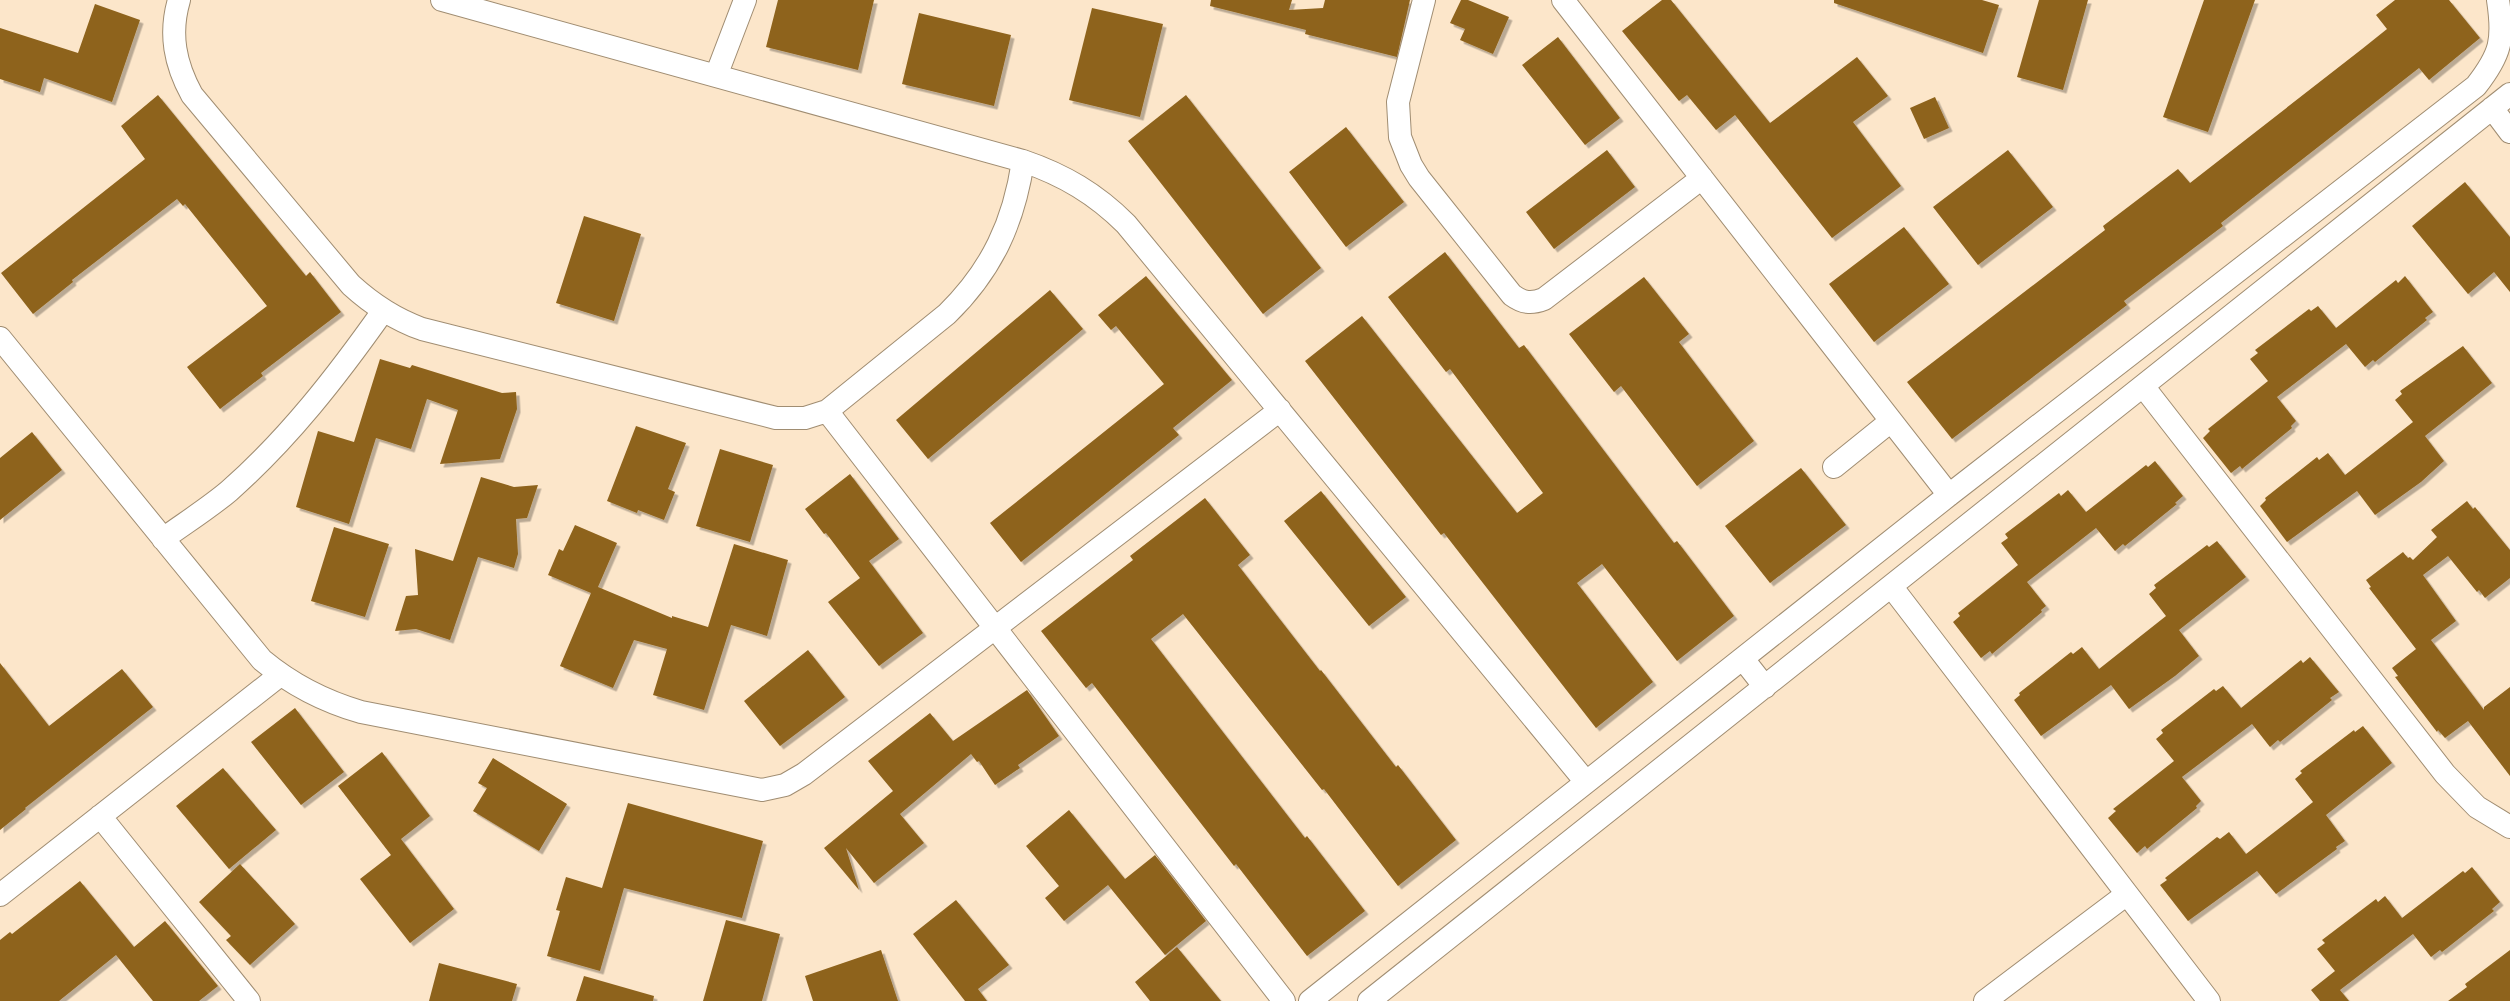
<svg xmlns="http://www.w3.org/2000/svg" width="2510" height="1001" font-family="Arial,sans-serif">
<defs>
<filter id="shadow"><feDropShadow dx="3.5" dy="3.5" stdDeviation="0" flood-color="#0004"/></filter>
</defs>
<rect width="100%" height="100%" fill="#fce6ca"/>
<path fill="#8e631c" filter="url(#shadow)" d="M778,0H874L858,70L766,47Z
M1211,0H1292L1289,10L1323,8L1325,0H1410L1397,57L1305,34L1306,30L1210,6Z
M1461,0H1468L1509,17L1493,54L1460,40L1465,29L1450,23Z
M1662,0H1671L1770,123L1857,57L1888,96L1853,122L1901,186L1832,238L1735,115L1716,130L1687,95L1679,101L1622,31Z
M1834,0H1982L1999,5L1983,53L1834,3Z
M2039,0H2088L2063,90L2017,77Z
M2204,0H2255L2208,132L2163,117Z
M2395,0H2449L2480,38L2429,80L2419,68L2221,223L2223,226L2124,301L2127,305L1952,439L1907,382L2105,230L2103,226L2178,169L2190,183L2362,49L2387,29L2376,15Z
M95,4L140,20L112,102L44,78L40,92L0,79V28L78,53Z
M1092,8L1163,24L1140,117L1069,100Z
M919,13L1011,35L994,106L902,84Z
M1558,37L1620,118L1585,145L1522,65Z
M158,95L306,276L310,272L341,312L261,373L263,376L220,409L187,367L267,306L185,204L183,206L177,199L72,280L73,282L33,314L1,273L145,159L121,126Z
M1186,95L1321,268L1263,314L1128,141Z
M1935,97L1949,128L1924,139L1910,108Z
M1346,127L1404,202L1346,247L1289,172Z
M1607,150L1635,187L1554,249L1526,212Z
M2008,150L2053,207L1978,265L1933,207Z
M2465,182L2510,237V292L2494,272L2468,294L2412,226Z
M584,216L641,234L614,321L556,303Z
M1904,227L1949,284L1874,342L1829,284Z
M1445,252L1519,348L1524,345L1674,543L1677,541L1734,616L1677,661L1602,564L1577,583L1653,682L1596,728L1444,533L1441,535L1305,361L1362,316L1517,513L1543,493L1450,369L1446,372L1388,297Z
M1146,276L1232,380L1173,428L1179,435L1021,562L990,523L1164,384L1116,326L1111,330L1098,315Z
M2405,276L2433,312L2425,318L2427,320L2375,362L2373,360L2365,367L2346,344L2277,397L2296,421L2291,426L2292,428L2242,469L2240,466L2231,473L2203,438L2210,431L2208,429L2268,381L2250,359L2258,353L2255,350L2309,309L2311,311L2318,306L2336,328L2396,280L2398,283Z
M1644,277L1689,334L1679,342L1754,441L1697,486L1621,386L1614,392L1569,334Z
M1050,290L1083,329L928,459L896,420Z
M2463,346L2492,383L2425,436L2444,461L2421,482L2375,515L2357,491L2287,542L2260,506L2266,500L2265,498L2317,457L2319,460L2328,453L2345,475L2413,422L2395,400L2402,394L2400,391Z
M380,359L410,368L412,365L502,393L516,392L517,409L500,459L440,464L458,410L427,399L411,449L376,438L349,524L296,507L318,431L354,442Z
M636,426L686,443L668,489L675,492L664,520L638,510L637,513L607,501Z
M32,432L62,470L0,520V458Z
M720,449L773,465L750,542L696,526Z
M2155,461L2183,496L2175,503L2177,504L2125,546L2123,544L2115,551L2096,528L2027,582L2046,606L2041,610L2042,612L1992,654L1990,651L1981,658L1953,622L1960,616L1958,613L2018,565L2001,543L2008,538L2005,534L2059,493L2061,496L2068,490L2086,512L2146,465L2148,467Z
M1801,468L1846,525L1770,583L1725,526Z
M850,474L899,539L869,561L923,633L879,666L828,602L860,578L826,533L824,534L805,509Z
M481,477L514,487L538,485L527,518L516,519L518,554L514,568L478,557L450,640L416,629L395,631L406,596L418,595L415,549L453,561Z
M1321,491L1406,597L1369,626L1284,521Z
M1205,498L1250,555L1238,565L1320,671L1321,670L1396,767L1398,765L1456,840L1398,886L1324,789L1322,790L1183,614L1151,639L1305,838L1307,836L1365,911L1307,956L1236,864L1234,866L1092,683L1086,688L1041,631L1133,560L1130,556Z
M2467,501L2473,509L2475,507L2510,550V578L2485,598L2479,590L2477,592L2448,556L2423,575L2456,621L2431,640L2484,710V707L2510,687V776L2468,721L2445,738L2438,730L2437,732L2395,677L2398,676L2392,668L2416,649L2369,588L2371,587L2366,580L2403,552L2408,558L2410,557L2413,560L2437,537L2431,530Z
M575,525L617,543L598,587L672,618V616L708,627L734,544L788,560L767,636L731,625L704,710L653,695L667,649L634,640L613,688L560,666L591,593L548,575L559,549L563,551Z
M334,527L389,544L365,617L311,601Z
M2217,541L2246,577L2179,630L2199,656L2175,676L2129,709L2111,685L2041,736L2014,700L2020,695L2019,693L2071,652L2073,654L2082,647L2099,669L2166,616L2149,594L2156,588L2154,585L2207,545L2209,547Z
M808,650L845,697L780,746L744,701Z
M2310,657L2339,692L2330,698L2332,700L2280,742L2278,740L2270,747L2252,724L2182,777L2201,801L2196,806L2197,808L2147,849L2145,846L2137,853L2108,818L2116,811L2113,809L2174,761L2156,739L2163,733L2161,730L2214,689L2216,691L2223,686L2241,708L2301,660L2303,663Z
M0,663L49,726L122,669L153,707L25,808L26,809L0,830Z
M1027,690L1059,736L1018,765L1020,768L995,785L979,761L977,762L971,754L900,814L924,843L874,883L846,848L859,890L824,848L893,791L868,761L930,713L953,741Z
M295,708L344,772L301,805L251,742Z
M2363,726L2392,763L2326,815L2345,841L2336,847L2337,849L2276,894L2257,871L2188,921L2160,885L2167,880L2165,878L2217,837L2220,839L2229,832L2246,854L2290,820L2313,802L2295,779L2302,773L2300,771L2354,730L2355,732Z
M382,752L430,816L401,839L454,909L410,943L360,879L391,855L338,786Z
M493,758L567,804L539,851L473,811L487,788L478,783Z
M223,768L276,830L229,869L176,806Z
M628,803L763,841L742,918L624,888L600,971L547,956L560,911L556,910L566,877L602,888Z
M1069,810L1125,879L1155,855L1206,921L1165,955L1108,885L1064,921L1045,898L1059,886L1026,846Z
M240,864L295,924L250,965L226,940L231,936L199,902Z
M2472,867L2500,902L2492,909L2494,911L2442,952L2440,950L2431,957L2413,934L2340,990L2349,1001H2320L2311,990L2335,971L2317,949L2325,943L2322,940L2376,899L2378,902L2385,896L2402,918L2463,871L2465,873Z
M80,881L134,947L165,921L218,986L199,1001H153L116,955L59,1001H0V940L10,932L12,934Z
M956,900L1009,965L978,989L987,1001H965L913,934Z
M726,920L780,934L762,1001H703Z
M1177,947L1221,1001H1150L1135,982Z
M881,950L898,1001H813L805,976Z
M2510,950V1001H2448L2467,987L2465,984Z
M439,963L517,984L512,1001H429Z
M584,976L654,996L653,1001H576Z"/>
<g fill="none" stroke-linecap="round" stroke-linejoin="round">
<defs>
<path id="minor" d="M179,0C169,34 175,64 192,95L351,285C373,305 394,319 422,329L776,418H805L827,411L947,314C992,270 1014,222 1023,161
M442,0L1023,161C1064,175 1096,194 1126,224L1586,782
M1424,0L1398,102L1400,137L1411,165L1419,178L1512,295C1523,303 1531,304 1544,299L1702,178
M1563,0L1949,495
M716,76L745,0
M2492,108L2510,132
M0,338L262,660C292,685 323,701 361,712L762,790L785,785L804,774L1280,410
M2143,386L2445,774L2477,807L2510,827
M827,411L1284,1001
M1834,467L1891,421
M163,539C185,523 209,508 229,491C289,438 337,376 383,311
M1891,586L2209,1001
M1743,659L1765,687
M100,816L249,1001
M0,895L280,675
M1310,1001L1949,495L2476,86C2501,54 2504,40 2498,0
M1369,1001L2510,94
M1985,1001L2127,894"/>
</defs>
<use href="#minor" stroke="#a08d72" stroke-width="24"/>
<use href="#minor" stroke="#fff" stroke-width="22"/>
</g>
</svg>
